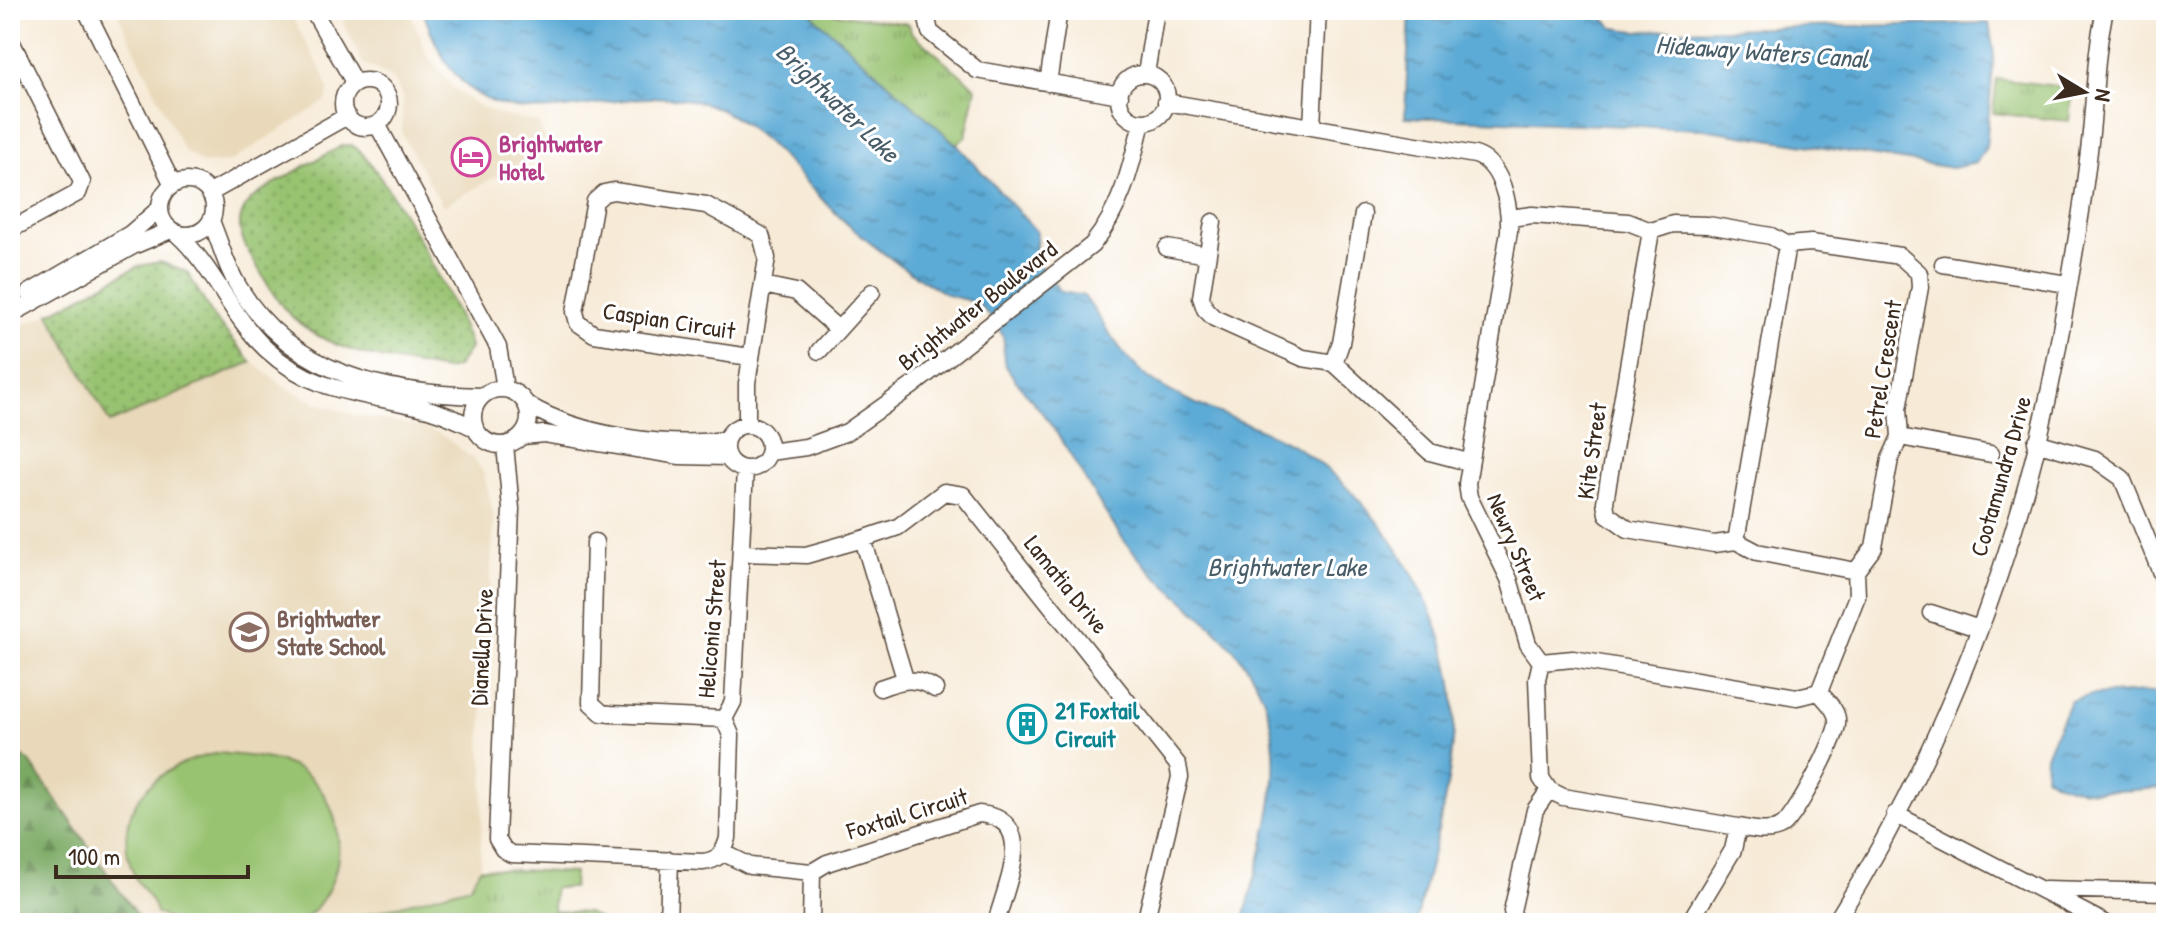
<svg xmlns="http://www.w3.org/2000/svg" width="2176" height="933" font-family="'Patrick Hand',sans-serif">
<defs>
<pattern id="grass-dots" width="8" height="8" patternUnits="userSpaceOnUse" patternTransform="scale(2)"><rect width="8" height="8" fill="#98c371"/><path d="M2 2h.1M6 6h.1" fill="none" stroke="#7d9f5c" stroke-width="1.8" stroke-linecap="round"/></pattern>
<pattern id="forest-firs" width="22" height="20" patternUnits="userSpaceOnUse" patternTransform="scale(2)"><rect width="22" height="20" fill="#7aa963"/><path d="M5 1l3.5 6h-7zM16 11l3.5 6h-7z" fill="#658a51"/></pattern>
<pattern id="park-tufts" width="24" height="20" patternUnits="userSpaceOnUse" patternTransform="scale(2)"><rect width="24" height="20" fill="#98c371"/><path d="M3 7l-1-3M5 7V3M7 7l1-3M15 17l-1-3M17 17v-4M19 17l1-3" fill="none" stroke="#7d9f5c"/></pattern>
<pattern id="water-ripples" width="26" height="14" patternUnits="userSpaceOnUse" patternTransform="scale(2)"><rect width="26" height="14" fill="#5caad6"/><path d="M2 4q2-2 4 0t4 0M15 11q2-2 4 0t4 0" fill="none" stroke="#4d8bad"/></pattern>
</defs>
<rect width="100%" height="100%" fill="#fff"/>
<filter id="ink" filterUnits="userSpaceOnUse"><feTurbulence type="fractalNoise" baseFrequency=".0125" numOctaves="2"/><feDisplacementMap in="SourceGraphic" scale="16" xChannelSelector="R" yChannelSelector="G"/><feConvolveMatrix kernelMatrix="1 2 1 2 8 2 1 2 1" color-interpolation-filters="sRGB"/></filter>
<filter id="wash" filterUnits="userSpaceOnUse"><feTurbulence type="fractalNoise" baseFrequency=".006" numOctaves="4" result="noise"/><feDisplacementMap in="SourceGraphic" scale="32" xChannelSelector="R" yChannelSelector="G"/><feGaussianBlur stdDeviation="1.8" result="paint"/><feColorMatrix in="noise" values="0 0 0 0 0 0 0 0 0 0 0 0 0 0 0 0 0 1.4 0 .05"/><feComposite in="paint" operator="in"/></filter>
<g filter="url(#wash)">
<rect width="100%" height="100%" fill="#f7ebd8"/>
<path fill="#e9d9ba" d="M116,10H288L324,75L329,90L326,101L230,162L203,164L184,151Z
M354,10H409L427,55L455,89L476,105L501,115L537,122L550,146L443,206L402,134L403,98L396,83L386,74L363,63L343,22Z
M49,314L110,423L252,362L285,387L316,403L355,415L419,426L439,433L474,459L484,474L494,516L481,748L484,768L480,868L470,886L336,923H142L29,761L10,749V331Z"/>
<path fill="url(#grass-dots)" stroke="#6a7648" stroke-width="2" d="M351,145C375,152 465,318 470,348L457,367L445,370C387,359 323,354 283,307C271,293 263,275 253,260C242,241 233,224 247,204C257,190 323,157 341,146Z
M160,262L187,272L214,318L252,362L110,423L49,314L138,266Z"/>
<path fill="url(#forest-firs)" stroke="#5a6a40" stroke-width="2" d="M10,749L29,761L142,923H10Z"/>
<path fill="url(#park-tufts)" stroke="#6a7648" stroke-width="2" d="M823,12L909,24L911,32L976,88L966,136L957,145L810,15Z
M1997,79L2072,88L2069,121L1993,113Z
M480,868L574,873L573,888H554L553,911L588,913L606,923H336L470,886Z"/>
<path fill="#98c371" stroke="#6a7648" stroke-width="2" d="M220,753C248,757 285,756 308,776C343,807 348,862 322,900C316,909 306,920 295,923C278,927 197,925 177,923C168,922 165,914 156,914C155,901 141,889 135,877C105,810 157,762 220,753Z"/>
<path fill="url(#water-ripples)" stroke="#4c6a7a" stroke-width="2" d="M423,10H807L957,145L1037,232L1035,260L1061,292L1084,296C1104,323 1124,362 1153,381C1198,411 1255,421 1301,450C1376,499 1442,601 1453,690C1461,759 1431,855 1416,923H1243C1260,853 1288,781 1267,709C1246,635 1166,598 1123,539C1097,503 1077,463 1052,426C1038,405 1017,386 1005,364C1001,355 1006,346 1003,337C1000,328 985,309 977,304C967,298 954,299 944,293C912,275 879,251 852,228C806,189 777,139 723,111C618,58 480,192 423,10Z
M1410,10H1594L1614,28L1636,31L1989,23L1994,55L1986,147L1976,163L1952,168L1703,129L1405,117Z
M2166,691V788C2127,789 2079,799 2045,776L2046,755L2070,701L2092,695Z"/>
</g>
<g filter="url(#ink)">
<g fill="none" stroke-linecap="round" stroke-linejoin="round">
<defs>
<path id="minor" d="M86,10L173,185
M313,10L355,84
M925,10L930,32L977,70L1120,95
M10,39L82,182L78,193L10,230
M1146,74L1156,10
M1119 98a24 24 0 1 1 48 0a24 24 0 1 1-48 0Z
M343 104a23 23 0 1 1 46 0a23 23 0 1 1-46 0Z
M1048,83L1059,10
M1166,102L1475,155C1502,163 1510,205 1509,231L1467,484L1469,497L1509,579L1528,644L1541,662L1537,679L1541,778L1549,790L1563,797L1738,827C1752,829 1768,834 1781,827C1794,821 1836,739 1837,724C1839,711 1826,701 1819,692
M377,124L498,347L505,388
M1312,126L1318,10
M160 208a27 27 0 1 1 54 0a27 27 0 1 1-54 0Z
M210,193L347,116
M1510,218L1532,215L1628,222L1651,231L1673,224L1708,225L1771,236L1787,245L1811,243L1900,256L1919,273L1920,287L1898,409L1900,437L1890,459L1874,547L1856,571L1857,596L1819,692L1797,697L1573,659L1541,662
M211,221C221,244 226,268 240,289C293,375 387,394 482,396
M1213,222L1201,297L1205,309L1214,318L1303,358L1334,363L1430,452L1468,462
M1651,231L1605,502L1607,514L1628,529L1714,544L1736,541L1757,552L1856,571
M177,234C214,267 230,315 266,349C314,394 365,393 424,408C442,412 459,421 475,428
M1167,248L1207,255
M1943,264L2067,284
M763,285L796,292L838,329
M29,293L130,234L160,208
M10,315L133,246L171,230
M819,351L872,292
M1334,363L1341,343L1363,214
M473 417a28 28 0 1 1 56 0a28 28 0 1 1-56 0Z
M528,405C580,436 666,448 726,440
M747,424V383L767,258L761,235L706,205L614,191L604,193L595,201L575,312L578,323L594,334L750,357
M725 447a22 22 0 1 1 44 0a22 22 0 1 1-44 0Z
M523,436L544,434L680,456L727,457
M1900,437L1991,454
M2036,442L2095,459L2122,478L2166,585
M505,445L511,509L497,839L503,849L511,854L703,862C719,860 724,853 728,838L731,735L724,719L733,702L745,469
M769,452L806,447L847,432L912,386L1092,245C1122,208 1131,167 1142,122
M863,539L905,679
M1736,541L1787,245
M595,542L591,703L602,713L611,714L724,719
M741,553L806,555L863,539L898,527L944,492L963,495L1178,765L1180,777L1145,923
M1931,613L1977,628
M880,688C902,680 915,676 935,689
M1895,814L2105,923
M724,853L750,866L812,872L827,863L979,814C1039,819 1006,884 996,923
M2045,889L2166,892
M668,923L670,860
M811,923L812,872
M1515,923L1512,911L1535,810L1549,790
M1689,923L1733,850L1738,827
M1835,923C1939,758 2019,555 2055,363C2068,290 2082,216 2090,142C2095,99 2095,53 2105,10
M2164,923L2166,921"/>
</defs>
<use href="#minor" stroke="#57473a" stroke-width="19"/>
<use href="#minor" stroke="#fff" stroke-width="16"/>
</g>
</g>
<defs>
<symbol id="hotel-ring" viewBox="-11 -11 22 22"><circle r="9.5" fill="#fff" stroke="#d1479c" stroke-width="1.5"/><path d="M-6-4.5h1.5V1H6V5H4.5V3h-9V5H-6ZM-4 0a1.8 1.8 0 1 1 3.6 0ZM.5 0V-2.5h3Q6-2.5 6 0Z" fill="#d1479c"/></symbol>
<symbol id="school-ring" viewBox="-11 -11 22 22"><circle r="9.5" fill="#fff" stroke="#8d6e63" stroke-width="1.5"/><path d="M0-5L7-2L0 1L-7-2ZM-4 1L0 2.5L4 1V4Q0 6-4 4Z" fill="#8d6e63"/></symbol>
<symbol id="building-ring" viewBox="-11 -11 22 22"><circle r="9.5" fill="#fff" stroke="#0f9aa8" stroke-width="1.5"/><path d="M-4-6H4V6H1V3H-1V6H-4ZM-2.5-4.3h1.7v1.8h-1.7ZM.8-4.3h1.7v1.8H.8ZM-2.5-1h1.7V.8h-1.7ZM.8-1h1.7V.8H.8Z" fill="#0f9aa8"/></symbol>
</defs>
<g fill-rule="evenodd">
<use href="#hotel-ring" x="449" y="135" width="44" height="44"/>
<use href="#school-ring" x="227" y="610" width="44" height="44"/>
<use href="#building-ring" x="1005" y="702" width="44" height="44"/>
</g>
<g text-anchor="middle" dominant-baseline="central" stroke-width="6" stroke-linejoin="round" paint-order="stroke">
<g font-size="24" font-weight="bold" fill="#b23c85" stroke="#fff" text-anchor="start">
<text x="499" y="143">Brightwater<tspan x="499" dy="28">Hotel</tspan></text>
</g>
<g font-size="24" fill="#3b2a1e" stroke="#fff">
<text transform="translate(977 305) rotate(-38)">Brightwater Boulevard</text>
<text transform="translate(669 320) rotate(9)">Caspian Circuit</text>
<text transform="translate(1882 369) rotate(-81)">Petrel Crescent</text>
<text transform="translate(1591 451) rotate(-82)">Kite Street</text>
<text transform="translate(2000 476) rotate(-74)">Cootamundra Drive</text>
<text transform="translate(1517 547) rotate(67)">Newry Street</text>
<text transform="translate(1067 584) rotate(51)">Lamatia Drive</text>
<text transform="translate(711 629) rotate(-85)">Heliconia Street</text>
<text transform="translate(481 647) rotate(-87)">Dianella Drive</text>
<text transform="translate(907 813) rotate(-17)">Foxtail Circuit</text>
</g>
<g font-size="24" font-weight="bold" fill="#785e54" stroke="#fff" text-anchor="start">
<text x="277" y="618">Brightwater<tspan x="277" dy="28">State School</tspan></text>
</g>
<g font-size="24" font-weight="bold" fill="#0d838f" stroke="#fff" text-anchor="start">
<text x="1055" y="710">21 Foxtail<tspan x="1055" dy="28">Circuit</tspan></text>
</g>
<g font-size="26" font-style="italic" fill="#485d68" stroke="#fff">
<text transform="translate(1762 51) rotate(4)">Hideaway Waters Canal</text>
<text transform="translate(838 102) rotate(44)">Brightwater Lake</text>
<text x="1287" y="566">Brightwater Lake</text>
</g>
</g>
<rect width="2176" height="933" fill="none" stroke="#fff" stroke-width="40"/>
<g transform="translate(2084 92) rotate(100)" stroke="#ffffff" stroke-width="6" paint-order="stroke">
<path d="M0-6L14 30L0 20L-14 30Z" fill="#3b2a1e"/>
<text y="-12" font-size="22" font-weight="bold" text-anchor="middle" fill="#3b2a1e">N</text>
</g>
<path d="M56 865v12h192v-12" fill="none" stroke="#3b2a1e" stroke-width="4"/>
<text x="68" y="865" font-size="24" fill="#3b2a1e" stroke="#ffffff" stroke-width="6" paint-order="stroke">100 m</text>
</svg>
